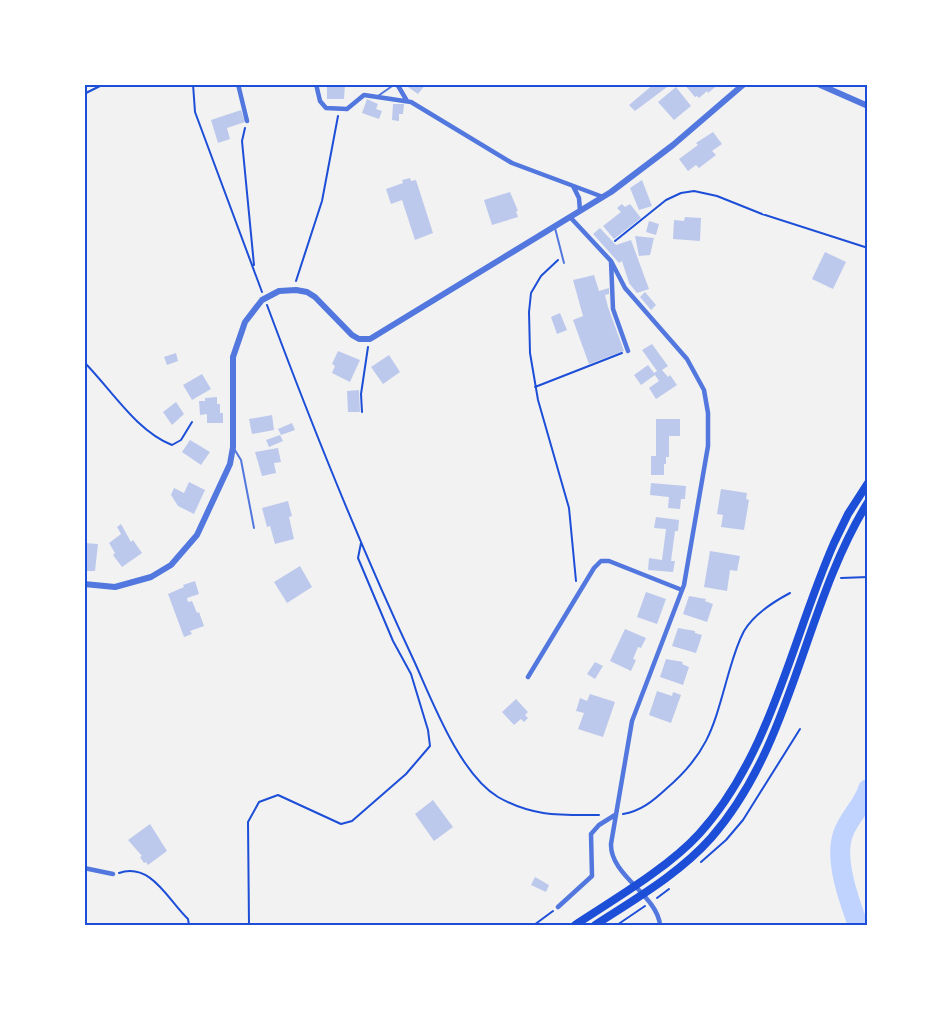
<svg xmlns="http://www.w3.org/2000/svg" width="952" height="1009" font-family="Raleway,sans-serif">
<rect width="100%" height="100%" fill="#f2f2f2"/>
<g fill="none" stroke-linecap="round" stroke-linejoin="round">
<path stroke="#bfd3fe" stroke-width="20" d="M858,925C849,900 834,860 843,834C849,817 863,806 868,789"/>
</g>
<path fill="#bdc9ec" d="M327,84H345L344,99H327Z
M410,84H426L418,94L408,87Z
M654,84H671L635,111L629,105Z
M684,84H719L708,93L707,91L699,98L697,96L695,97Z
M676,87L691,106L674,120L658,102Z
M367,99L378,104L376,109L382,111L379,119L362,113Z
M393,104H404L403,114H399V121L392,120Z
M241,110L245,122L227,128L230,139L218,143L211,120Z
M713,132L722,144L712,151L716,155L699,168L696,165L688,171L679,159L698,145L696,143Z
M410,178L411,181L416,180L433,233L415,240L402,200L391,204L386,189L403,183L402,180Z
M642,180L652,206L639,210L630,188Z
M510,192L518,211H516L518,217L492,225L484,200Z
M622,204L625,207L630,204L641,218L614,239L603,226L621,212L617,208Z
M685,217L701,218L700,241L673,239L674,220L684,221Z
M649,221L659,224L656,235L646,232Z
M600,228L616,245L631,240L649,289L637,293L629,283L622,261L619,263L593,234Z
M635,236L654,238L650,255L639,256Z
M825,252L846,262L833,289L812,279Z
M594,275L599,291L609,288V294L605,295L608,307L624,351L589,364L573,320L583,316L573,280Z
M645,292L656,305L651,310L640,297Z
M560,313L567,330L557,334L551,317Z
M652,344L668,366L662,370L668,377L670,375L677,385L656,399L649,388L659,381L655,375L641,385L634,375L648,365L654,373L657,371L642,350Z
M338,351L360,360L350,382L332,373L335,366L332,364Z
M176,353L178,361L167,365L164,357Z
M389,355L400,372L383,384L371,367Z
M202,374L211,389L192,400L183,385Z
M359,390L360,412H348L347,391Z
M217,397V404H220V413H223V423H207V414L200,415L199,401H205V398Z
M176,402L184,414L172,425L163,412Z
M272,415L274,430L252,434L249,419Z
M656,419H680V436H669V457H666V464H664V475H651V456H656Z
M292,423L295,430L281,435L278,429Z
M280,435L283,441L269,447L266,440Z
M190,440L210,452L201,465L182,452Z
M278,448L281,462L274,463L276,473L262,476L255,452Z
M189,482L205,490L194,514L178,506L171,495L174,488L184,493Z
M651,483L686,486L685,499H681L680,509L668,508L669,497L650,495Z
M721,489L747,493L746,499L749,500L744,530L721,527L723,515L717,514Z
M288,501L292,516L289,517L294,539L275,544L270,526L267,527L262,508Z
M656,517L679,520L678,531H675L671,561H675L673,572L648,570L649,558L662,560L666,529L654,528Z
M121,524L131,542L133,540L142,553L122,567L113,555L115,553L109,543L121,534L117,527Z
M84,543L98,544L95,571H84Z
M710,551L740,556L737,571L730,570L727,591L704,587Z
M300,566L312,587L287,603L274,582Z
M195,581L199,594L187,598L188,602L192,601L197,613L199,612L204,626L190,631L192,634L184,637L168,594L184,587L183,585Z
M646,592L666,599L657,624L637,617Z
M689,596L706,599L705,601L713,604L707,622L683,614Z
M678,628L695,631V633L702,635L696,653L672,646Z
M625,629L646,638L641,648L638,647L633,659L636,660L631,671L610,661Z
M666,659L683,662L682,664L689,667L683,685L660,677Z
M595,662L603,666L595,679L587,674Z
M657,691L672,696L673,692L681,695L671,723L649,715Z
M590,694L615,702L603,737L578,729L584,713L576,711L580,698L587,701Z
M516,699L528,712L525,715L528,718L524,722L521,719L514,725L502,712Z
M433,800L453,827L434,841L415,814Z
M150,824L167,851L148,865L146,862L144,863L140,857L142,856L128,840Z
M535,877L549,885L546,892L531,885Z"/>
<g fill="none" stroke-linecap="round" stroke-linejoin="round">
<path stroke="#1d4ed8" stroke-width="2" d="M193,84L195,112L262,292
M84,94L104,84
M245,128L242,141L254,265
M615,241L666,200L681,193L694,191L717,196L762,214L868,248
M558,260L541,276L531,293L529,312L530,353L538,400L569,508L576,581
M296,281L322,201L338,116
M267,305C312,426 360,546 415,663C433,703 460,774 498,797C533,817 561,815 599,815
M84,362C111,389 136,431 172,445L181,440L192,422
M535,387L622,353
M362,412L361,394L368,347
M841,578L868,577
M623,814C641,811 653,801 666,789C707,754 713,729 727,679C732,662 736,646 744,631C754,614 773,602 790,593
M701,862L726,840L743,820L800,729
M119,873C151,862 168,900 188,919L189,925
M657,898L669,889
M249,925L248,822L259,802L278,795L341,824L352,821L406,774L430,746L428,730L411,674L393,641L358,558L361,543
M534,925L553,911
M617,925L645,906"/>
<path stroke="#5277de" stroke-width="2" d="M378,96L395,84
M555,228L564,263
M233,447L241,460L254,528"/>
<path stroke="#5277de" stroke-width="4.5" d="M238,84L247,121
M316,84L320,101L326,108L347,109L364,95L411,102L512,163L603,197
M397,84L407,101
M573,186L579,198L580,211
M570,217L611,261L625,288L687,359L704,390L708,413V446L684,585L632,721L611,844C610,875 657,895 660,925
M611,261L613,309L628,351
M528,677L594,568L601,561H609L682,590
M84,868L113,874
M558,907L592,876L591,834L599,825L615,815"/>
<path stroke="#5277de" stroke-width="6" d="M818,84L868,106
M84,584L115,587L151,577L171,565L197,535L230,464L233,447V357L245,322L262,300L279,291L296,290L307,292L315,297L352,335L359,339H370L611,192L673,145L744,84"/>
<path stroke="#1d4ed8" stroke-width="8" d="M575,925C613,900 668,868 699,834C771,755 792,638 834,543L848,514L868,483
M595,925C635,899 679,874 711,838C794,743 803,607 868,502"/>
</g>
<rect width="952" height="1009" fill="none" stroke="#ffffff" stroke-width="171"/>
<rect x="86" y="86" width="780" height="838" fill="none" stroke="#1d4ed8" stroke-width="2"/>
</svg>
